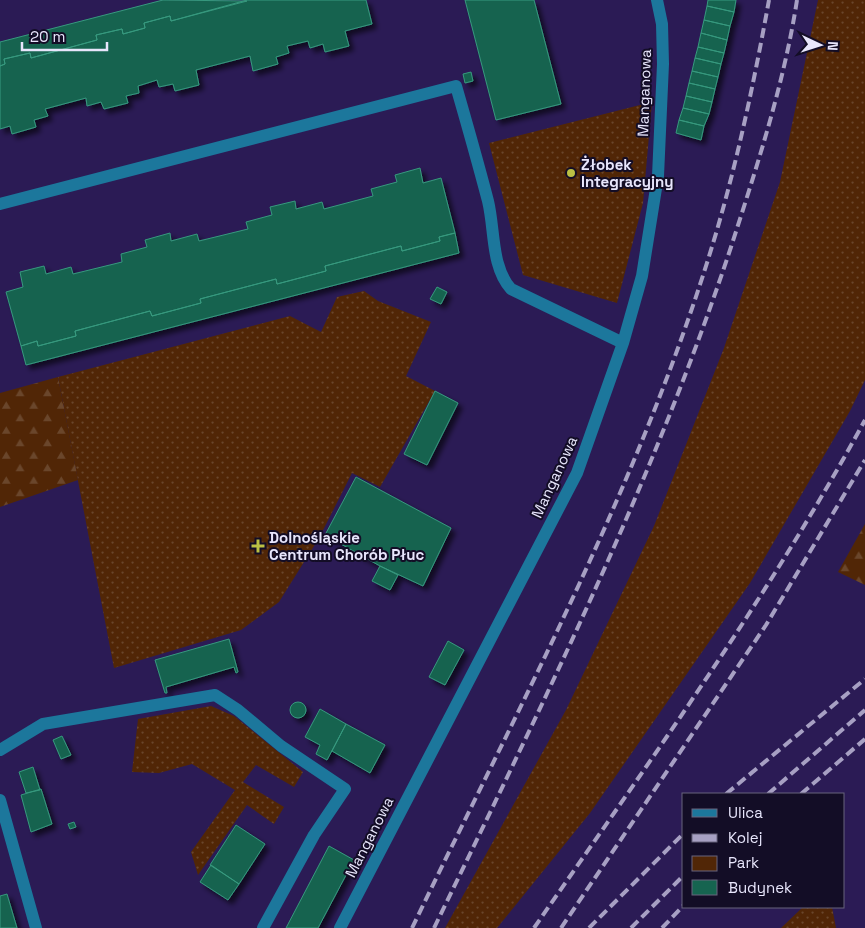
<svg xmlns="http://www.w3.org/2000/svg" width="865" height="928" font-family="'Space Grotesk',sans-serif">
<defs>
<pattern id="green-dots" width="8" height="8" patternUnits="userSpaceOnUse" patternTransform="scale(1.25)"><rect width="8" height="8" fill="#512606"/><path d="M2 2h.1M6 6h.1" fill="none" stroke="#6a462b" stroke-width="1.8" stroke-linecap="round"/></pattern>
<pattern id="forest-firs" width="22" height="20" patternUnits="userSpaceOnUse" patternTransform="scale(1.25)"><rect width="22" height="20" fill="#512606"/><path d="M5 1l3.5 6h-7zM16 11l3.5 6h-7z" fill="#6a462b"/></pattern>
<filter id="shadow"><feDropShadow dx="4.5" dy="4.5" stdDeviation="2.5" flood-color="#0009"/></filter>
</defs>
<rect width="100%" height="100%" fill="#2b1b55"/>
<path fill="url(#green-dots)" d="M818,0H865V380L850,411L750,583L590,813L497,928H445L566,710L654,526L724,348L780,182Z
M652,102L643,203L617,303L523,275L489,143Z
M364,291L378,301L431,322L406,376L435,391L380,487L352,473L319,538L279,602L241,630L114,668L58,377L290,316L321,332L337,297Z
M211,706L234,716L303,772L294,787L256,765L243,782L284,807L274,824L247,805L198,875L191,852L235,790L192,764L159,773L132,772L138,719Z
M803,907H832L836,928H781Z"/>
<path fill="url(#forest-firs)" d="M58,377L78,480L0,507V393Z
M865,524V585L838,572Z"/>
<path fill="#166450" stroke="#37997e" filter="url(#shadow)" d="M163,0L247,1L171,21L170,16L144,23L145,28L123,34L122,29L96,35L97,40L31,58L30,53L4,59L5,64L0,66V42Z
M247,0H366L372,24L345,31L349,46L325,52L323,44L310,48L308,41L287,46L289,53L276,57L278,64L253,71L250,56L196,70L199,85L175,91L173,84L159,87L157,80L138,86L139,93L126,96L128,103L104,109L101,102L87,106L86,98L45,109L48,116L34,120L36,127L12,134L10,126L0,129V66L5,64L4,59L30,53L31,58L97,40L96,35L122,29L123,34L145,28L144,23L170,16L171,21Z
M465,0H534L561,104L496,120Z
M708,0H736L734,12L707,6Z
M707,6L734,12L730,26L704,20Z
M704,20L730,26L727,40L701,33Z
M701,33L727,40L724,53L698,47Z
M698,47L724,53L721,64L695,58Z
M695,58L721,64L718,77L692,71Z
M692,71L718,77L715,89L689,83Z
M471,72L473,81L465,83L463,74Z
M689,83L715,89L712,102L686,96Z
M686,96L712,102L709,114L683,108Z
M683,108L709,114L704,126L679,120Z
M679,120L704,126L701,140L676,133Z
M420,168L423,183L441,178L455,233L439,237L440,241L402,251L401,246L325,266L326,271L277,284L276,279L200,299L201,303L152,316L150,311L75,331L76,336L38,346L37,341L21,346L6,292L23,287L20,272L44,266L46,274L71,267L73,274L122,262L121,254L147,247L145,240L170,233L171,241L197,234L199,241L248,229L246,222L272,215L270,207L295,201L296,209L322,202L324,209L373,196L371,189L397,182L395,175Z
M455,233L459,253L26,365L21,346L37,341L38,346L76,336L75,331L150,311L152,316L201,303L200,299L276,279L277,284L326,271L325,266L401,246L402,251L440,241L439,237Z
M437,287L447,292L441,304L430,299Z
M435,391L458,403L427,465L404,454Z
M356,477L451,528L423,586L380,566L325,535Z
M380,566L398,575L390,590L372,581Z
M229,639L238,672L236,673L234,667L166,687L167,693H165L155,660Z
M448,641L464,650L445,685L429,677Z
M290 710a8 8 0 1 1 16 0a8 8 0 1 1-16 0Z
M320,709L346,724L327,760L316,754L320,745L305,737Z
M346,724L385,745L370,773L332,751Z
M62,736L71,755L61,759L53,740Z
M33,767L40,790L26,793L19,772Z
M41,789L52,824L31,832L21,795Z
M74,822L76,827L70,829L68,824Z
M236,825L265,844L239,884L210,865Z
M329,846L354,860L318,928H286Z
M211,865L239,884L228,900L200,882Z
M7,894L17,928H0V896Z"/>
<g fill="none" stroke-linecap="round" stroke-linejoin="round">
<path stroke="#1c779c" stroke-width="12" d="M0,204L456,86C467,124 478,163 488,201C495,230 491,267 511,289L623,343
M0,750L43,724L215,695L238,710L281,746L345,789L314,835L263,928
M0,800L36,928
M340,928L577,473L623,343L642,276L658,176L663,64L662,24L657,0"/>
<path stroke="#a7a0c3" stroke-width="4" stroke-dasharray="10 5" stroke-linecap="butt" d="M726,794L865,679
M768,794L865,710
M801,794L865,739
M412,928C522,700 645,474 717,230C739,154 755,77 769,0
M434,928C542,705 653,483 731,247C757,166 784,84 797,0
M534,928C649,762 768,598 865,420
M561,928L766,625L865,460
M589,928L684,833
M631,928L684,875
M662,928L684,905"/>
</g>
<g fill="#bbc044" stroke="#130d26" stroke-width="2">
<circle cx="571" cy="173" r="5"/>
<path d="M255.5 538.5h5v5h5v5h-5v5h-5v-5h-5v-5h5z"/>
</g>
<g text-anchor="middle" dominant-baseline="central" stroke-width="4" stroke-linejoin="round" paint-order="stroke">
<g font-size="15" fill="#e8e6fc" stroke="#130d26">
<text transform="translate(644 93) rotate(-88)">Manganowa</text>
<text transform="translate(554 477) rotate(-65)">Manganowa</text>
<text transform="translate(369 837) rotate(-63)">Manganowa</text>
</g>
<g font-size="15" font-weight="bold" fill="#e8e6fc" stroke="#130d26" text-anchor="start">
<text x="581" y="164">Żłobek<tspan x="581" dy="17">Integracyjny</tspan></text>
<text x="269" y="537">Dolnośląskie<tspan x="269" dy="17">Centrum Chorób Płuc</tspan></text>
</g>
</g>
<rect x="682" y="793" width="162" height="115" fill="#130d26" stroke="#68647c"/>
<rect x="692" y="809" width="25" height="8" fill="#1c779c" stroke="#68647c"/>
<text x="728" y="818" font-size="15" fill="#e8e6fc">Ulica</text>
<rect x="692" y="834" width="25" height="8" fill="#a7a0c3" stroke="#68647c"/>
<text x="728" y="843" font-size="15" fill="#e8e6fc">Kolej</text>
<rect x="692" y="856" width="25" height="15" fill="#512606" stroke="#68647c"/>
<text x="728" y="868" font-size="15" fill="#e8e6fc">Park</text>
<rect x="692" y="880" width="25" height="15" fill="#166450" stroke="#68647c"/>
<text x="728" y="893" font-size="15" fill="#e8e6fc">Budynek</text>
<g transform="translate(820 45) rotate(94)" stroke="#130d26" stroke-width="4" paint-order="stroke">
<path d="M0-4L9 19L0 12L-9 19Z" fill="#e8e6fc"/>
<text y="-8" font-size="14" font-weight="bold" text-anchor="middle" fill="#e8e6fc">N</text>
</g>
<path d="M22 42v8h85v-8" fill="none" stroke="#e8e6fc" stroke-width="2.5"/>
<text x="30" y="42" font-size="15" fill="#e8e6fc" stroke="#130d26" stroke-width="4" paint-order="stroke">20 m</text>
</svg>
